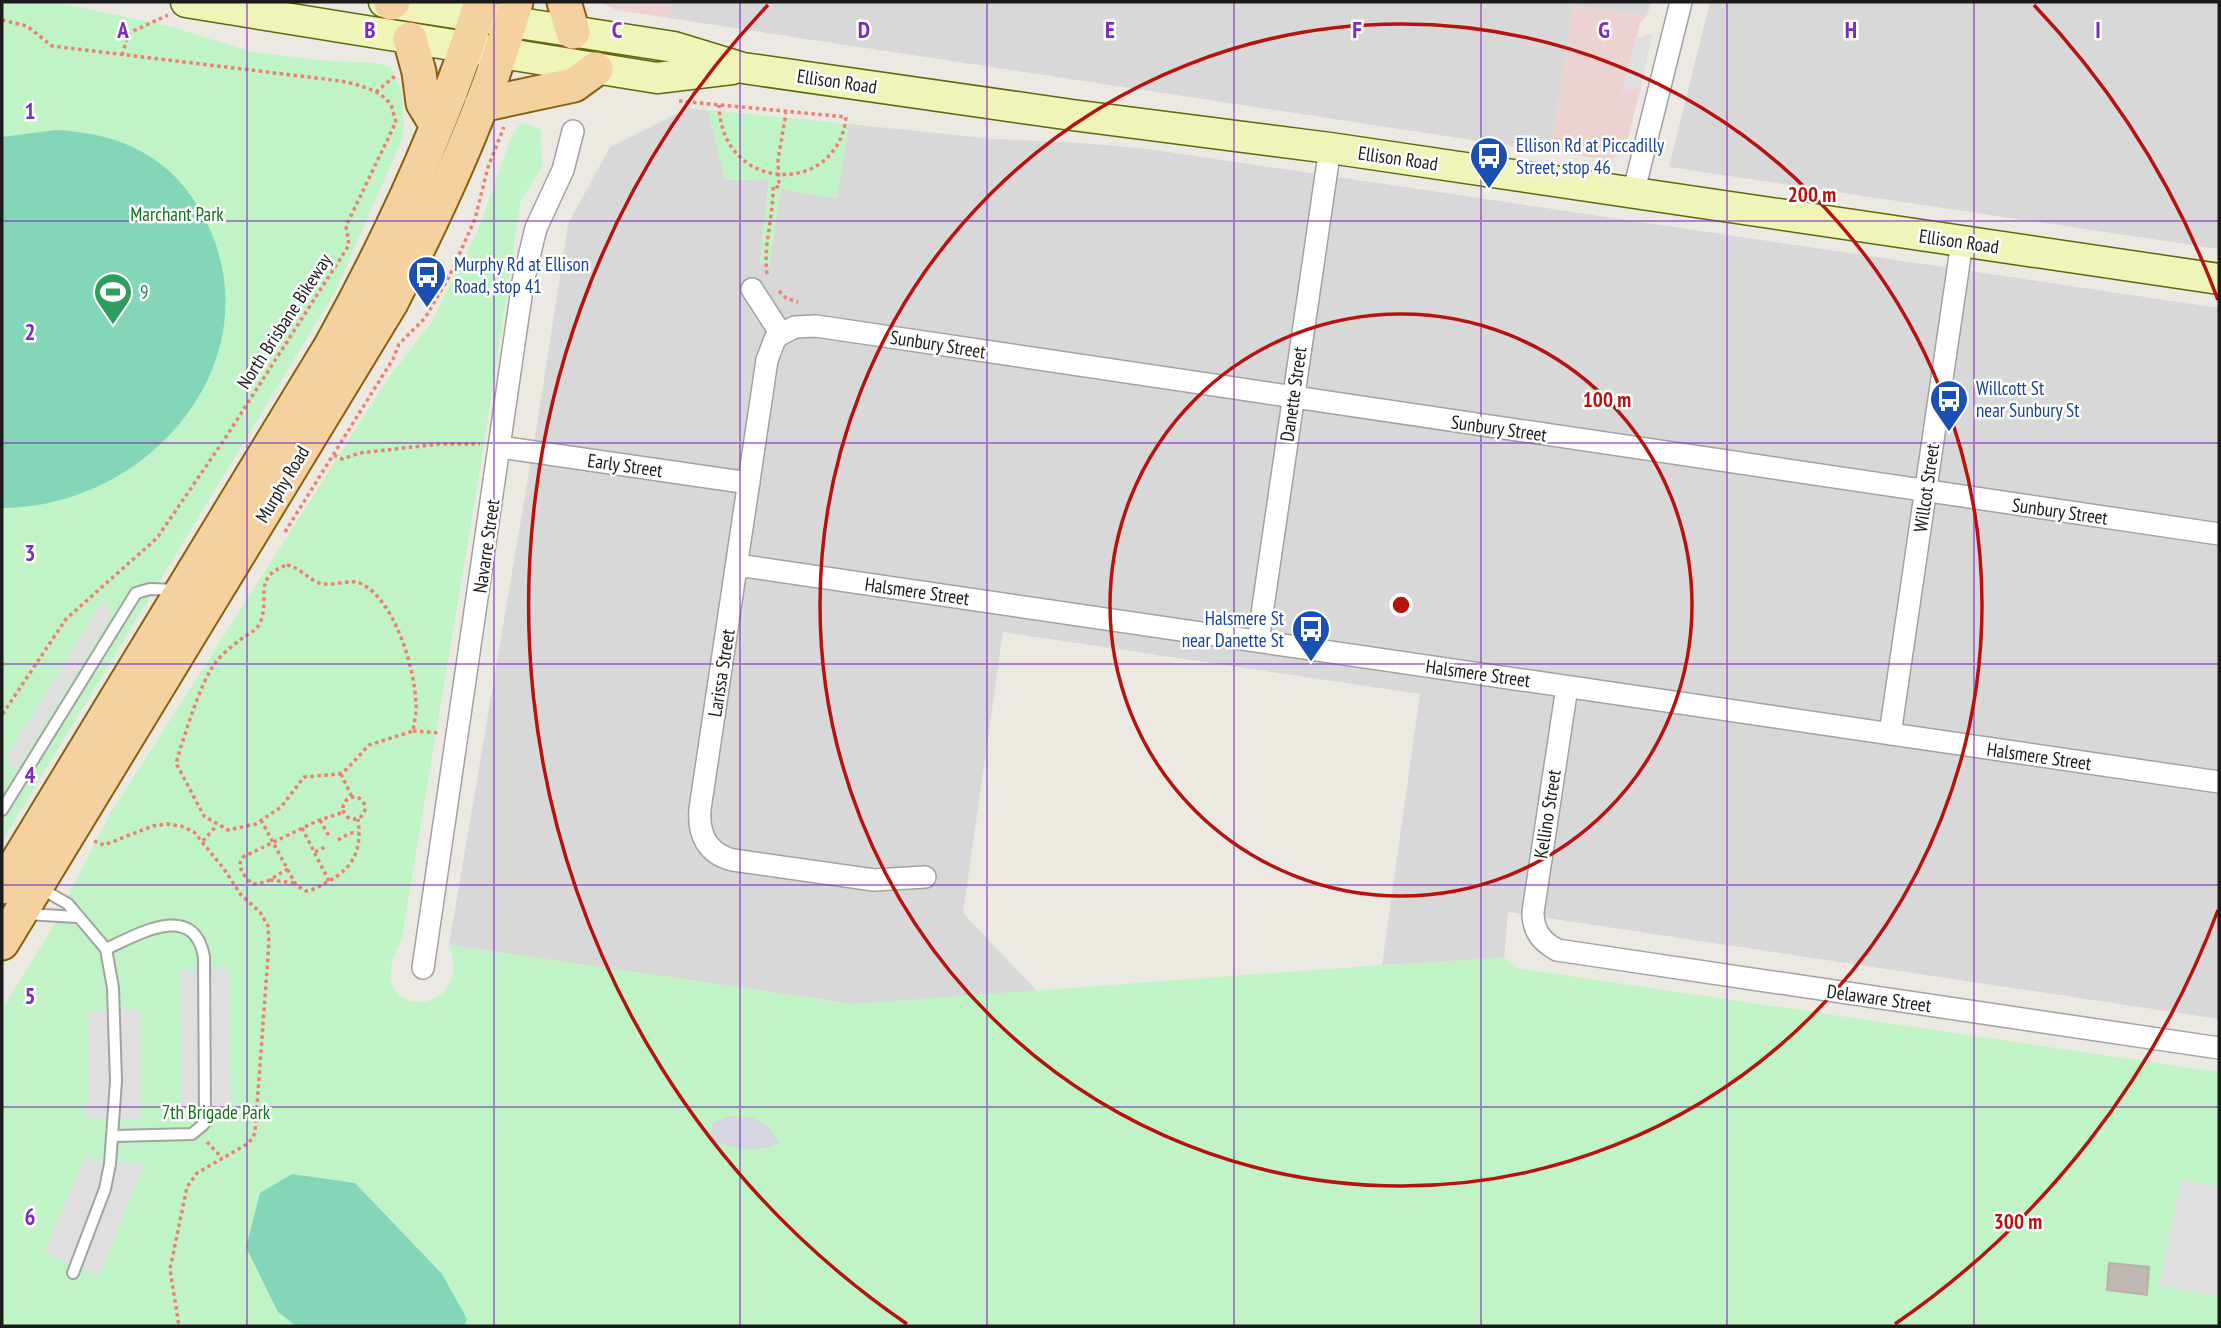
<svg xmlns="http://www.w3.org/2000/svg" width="2221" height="1328" font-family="'PT Sans Narrow',sans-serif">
<rect width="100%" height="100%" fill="#ece9e2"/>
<path fill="#d9d8d8" d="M671,2H1651L1647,15L1573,6L1551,152L669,18Z
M1710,2H2219V249L1669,167Z
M689,108L708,110L725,180L769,179L760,263L769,264L781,189L837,198L849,124L994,139L1082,143L1148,149L2219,308V1019L1508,912L1504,958L1382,965L1420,694L1003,632L963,913L1038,992L852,1004L449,945L537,425L568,224L610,147Z"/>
<path fill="#ecd3d1" d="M598,2H671L669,18L617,10Z
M1573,6L1647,15L1640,23L1622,91L1641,86L1627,142L1619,154L1611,160L1551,152Z"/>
<path fill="#c0f4c6" d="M2,2H56L172,27L252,52L329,61L376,63L391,67L402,93L404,129L402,140L335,292L2,841Z
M708,110L849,124L837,198L781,189L769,265L760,263L769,179L725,180Z
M522,122L541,130L542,167L521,200L482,457L402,938C399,947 392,958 391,968C384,1021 473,1011 449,945L852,1004L1382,965L1504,958L1515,968L2219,1072V1326H2V1009L50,932L110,814L387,380L431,323L479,228L511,137Z"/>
<path fill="#84d6b9" d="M56,130C121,133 173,157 204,217C278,359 149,508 2,508V137Z
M292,1174L355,1183L442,1274L467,1319L464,1326H296L278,1312L246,1247L260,1193Z"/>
<path fill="#dfdfdf" d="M1653,33L1641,86L1622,92L1636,38Z
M103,600L112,615L15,772L7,756Z
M229,968L231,1119L216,1118L198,1111H182L180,969Z
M140,1009L142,1081L140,1120L86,1118L88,1078L87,1011Z
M85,1157L110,1164L122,1161L144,1165L99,1276L44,1252Z
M2181,1179L2219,1187V1297L2159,1285Z"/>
<path fill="#d6d6e2" d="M729,1116L754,1118L771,1129L779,1143L770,1147L752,1150L711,1142L712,1123Z"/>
<path fill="#c0b8b2" stroke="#bdb0a5" stroke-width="2" d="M2109,1263L2149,1267L2147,1295L2107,1290Z"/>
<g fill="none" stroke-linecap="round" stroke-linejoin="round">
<defs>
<path id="lane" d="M2,810L136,593L150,589L178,590
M38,890L49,893L68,904L106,949L113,988L116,1081L110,1164L105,1189L73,1273
M27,914L77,917
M106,949C137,935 194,900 204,957L205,1116L204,1124L192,1134L114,1136"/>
<path id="street" d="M1633,194L1681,2
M752,289L781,334L775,339L767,360L700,809C698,834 707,854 733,860L874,880L925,877
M781,334L795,327L816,326L2219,534
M500,447L749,483
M737,565L2219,782
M1258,641L1330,148
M1567,687L1533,912C1533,931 1541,941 1557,950L2219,1048
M1890,734L1962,242
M423,968L523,282L536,228L563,170L573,131"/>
<path id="secondary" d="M186,2L657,78L732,69
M384,2L674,47L743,68L1072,115L1330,148L2219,279"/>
<path id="primary" d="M564,2L573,32
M391,3L393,2
M410,39L419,72L423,103L437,126
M481,105L574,85L596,69
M2,887L332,344C392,235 445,122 481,2
M2,943L391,303C440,206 487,106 516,2"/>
</defs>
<use href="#lane" stroke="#a2a2a2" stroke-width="14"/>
<use href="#street" stroke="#a2a2a2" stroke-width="24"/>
<use href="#secondary" stroke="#5c690c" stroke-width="33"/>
<use href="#primary" stroke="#88620b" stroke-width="37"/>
<path stroke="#ef8070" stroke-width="3.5" stroke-dasharray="3.5 3.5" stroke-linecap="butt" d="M2,20L27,26L52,46L341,81C358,85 380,89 391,105C393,109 394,117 396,122L346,226L349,245L226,437L157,538L66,619L2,715
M122,55L129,33L168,15
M376,92L395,76
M679,101L846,117C838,197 721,194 719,105
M767,274C763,245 774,215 773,186L779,187L778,160L786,113
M779,291L786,298L798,302
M334,455L342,459L360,453L439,444H480
M285,532L393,359L399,344L425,318L449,277L475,219L488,167L504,127
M287,565C301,568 308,579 319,583C333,587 351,578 362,584C395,601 415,669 416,704C417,713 414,722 413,731L369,745L347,769L339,774L304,777L281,807L256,824L228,830L204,816L176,763C183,740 201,680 216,662C222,654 232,646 240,640C248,633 255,633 260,623C271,597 251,578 287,565Z
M413,731L439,733
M341,774L352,797
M343 808a11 11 0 1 1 22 0a11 11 0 1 1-22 0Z
M261,820L296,885L306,891C314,890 320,886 327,882C354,868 362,850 358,819
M320,820L329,836
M302,828L329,881
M338,840L350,833H358
M94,841L104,845L153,826L167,824L181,826L194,832L224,869L241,895L260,912L268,926L269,942L255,1133L249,1143L197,1173L187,1187L170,1269L179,1326
M203,841L217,825
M315,852L327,846
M288,869L266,882L253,884C245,878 235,866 243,857L317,821L344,812
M270,880L295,883
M207,1142L222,1158"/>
<use href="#lane" stroke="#fff" stroke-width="10"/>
<use href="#street" stroke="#fff" stroke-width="21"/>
<use href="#secondary" stroke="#eff4b8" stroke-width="30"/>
<use href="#primary" stroke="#f4d19e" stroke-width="33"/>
</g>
<path fill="none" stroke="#7b2cbf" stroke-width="2" stroke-opacity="0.55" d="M247,2V1326M494,2V1326M740,2V1326M987,2V1326M1234,2V1326M1481,2V1326M1727,2V1326M1974,2V1326M2,221H2219M2,443H2219M2,664H2219M2,885H2219M2,1107H2219"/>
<g fill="none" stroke="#b8120e" stroke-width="3.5">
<circle cx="1401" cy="605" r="291"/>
<circle cx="1401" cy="605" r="581"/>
<path d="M2218 910A872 872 0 0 1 1895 1324M907 1324A872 872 0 0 1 768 5M2034 5A872 872 0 0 1 2218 300"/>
</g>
<defs>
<symbol id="bus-pin" viewBox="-11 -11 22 30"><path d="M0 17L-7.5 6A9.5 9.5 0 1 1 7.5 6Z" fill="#1a4fb4" stroke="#fff"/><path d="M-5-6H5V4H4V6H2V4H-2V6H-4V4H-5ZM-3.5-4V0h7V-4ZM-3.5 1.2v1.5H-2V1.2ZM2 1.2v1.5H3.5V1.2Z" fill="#fff"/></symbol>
<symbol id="stadium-pin" viewBox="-11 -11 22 30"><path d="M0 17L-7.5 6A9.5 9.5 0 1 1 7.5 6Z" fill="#2e9e5b" stroke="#fff"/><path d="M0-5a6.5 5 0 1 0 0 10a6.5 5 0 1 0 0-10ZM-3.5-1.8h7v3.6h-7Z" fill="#fff"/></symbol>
</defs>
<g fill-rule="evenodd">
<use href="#bus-pin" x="1467" y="134" width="44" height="60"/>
<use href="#bus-pin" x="405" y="253" width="44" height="60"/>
<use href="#stadium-pin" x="91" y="270" width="44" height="60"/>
<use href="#bus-pin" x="1927" y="377" width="44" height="60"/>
<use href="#bus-pin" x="1289" y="607" width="44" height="60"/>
</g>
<g text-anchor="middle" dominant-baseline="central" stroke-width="5" stroke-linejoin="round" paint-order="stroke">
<g font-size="19" fill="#1b1b1b" stroke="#fff">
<text transform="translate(837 81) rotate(8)">Ellison Road</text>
<text transform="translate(1398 158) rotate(8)">Ellison Road</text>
<text transform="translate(1959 241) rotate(8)">Ellison Road</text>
<text transform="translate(284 321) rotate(-57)">North Brisbane Bikeway</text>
<text transform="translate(938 344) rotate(9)">Sunbury Street</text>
<text transform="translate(1293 394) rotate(-82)">Danette Street</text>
<text transform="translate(1499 428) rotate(8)">Sunbury Street</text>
<text transform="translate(625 465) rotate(8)">Early Street</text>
<text transform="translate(282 484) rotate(-59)">Murphy Road</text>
<text transform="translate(1926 488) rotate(-82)">Willcot Street</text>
<text transform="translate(2060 511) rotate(8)">Sunbury Street</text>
<text transform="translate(486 546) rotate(-82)">Navarre Street</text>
<text transform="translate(917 591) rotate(8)">Halsmere Street</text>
<text transform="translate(721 673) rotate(-81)">Larissa Street</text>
<text transform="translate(1478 673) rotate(8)">Halsmere Street</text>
<text transform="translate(2039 756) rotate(8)">Halsmere Street</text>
<text transform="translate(1547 814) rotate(-81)">Kellino Street</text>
<text transform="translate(1879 998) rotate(8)">Delaware Street</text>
</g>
<g font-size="19" fill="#164399" stroke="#fff" text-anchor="start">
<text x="1516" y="145">Ellison Rd at Piccadilly<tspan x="1516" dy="22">Street, stop 46</tspan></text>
<text x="454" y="264">Murphy Rd at Ellison<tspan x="454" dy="22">Road, stop 41</tspan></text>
<text x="1976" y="388">Willcott St<tspan x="1976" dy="22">near Sunbury St</tspan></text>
<text x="1284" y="618" text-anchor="end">Halsmere St<tspan x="1284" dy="22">near Danette St</tspan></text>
</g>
<g font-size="19" fill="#13701d" stroke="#fff">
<text x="177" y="214">Marchant Park</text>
<text x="216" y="1112">7th Brigade Park</text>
</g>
<g font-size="19" fill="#27864d" stroke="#fff" text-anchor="start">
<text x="140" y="292">9</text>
</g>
</g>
<g font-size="23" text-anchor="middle" font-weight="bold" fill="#7b2cbf" stroke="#fff" stroke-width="5" stroke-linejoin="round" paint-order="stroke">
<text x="123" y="38">A</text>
<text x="370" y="38">B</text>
<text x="617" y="38">C</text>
<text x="864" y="38">D</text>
<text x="1110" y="38">E</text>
<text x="1357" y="38">F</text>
<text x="1604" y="38">G</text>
<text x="1851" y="38">H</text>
<text x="2098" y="38">I</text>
<text x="30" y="119">1</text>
<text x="30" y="340">2</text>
<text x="30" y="561">3</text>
<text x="30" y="783">4</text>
<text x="30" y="1004">5</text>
<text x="30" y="1225">6</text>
</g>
<circle cx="1401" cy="605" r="10" fill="#b8120e" stroke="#fff" stroke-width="3.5"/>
<g font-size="21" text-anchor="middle" font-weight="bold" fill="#b8120e" stroke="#fff" stroke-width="5" stroke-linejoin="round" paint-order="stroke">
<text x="1812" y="202">200 m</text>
<text x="1607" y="407">100 m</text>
<text x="2018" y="1229">300 m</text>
</g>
<rect width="2221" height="1328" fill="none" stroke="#1b1b1b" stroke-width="7"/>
</svg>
